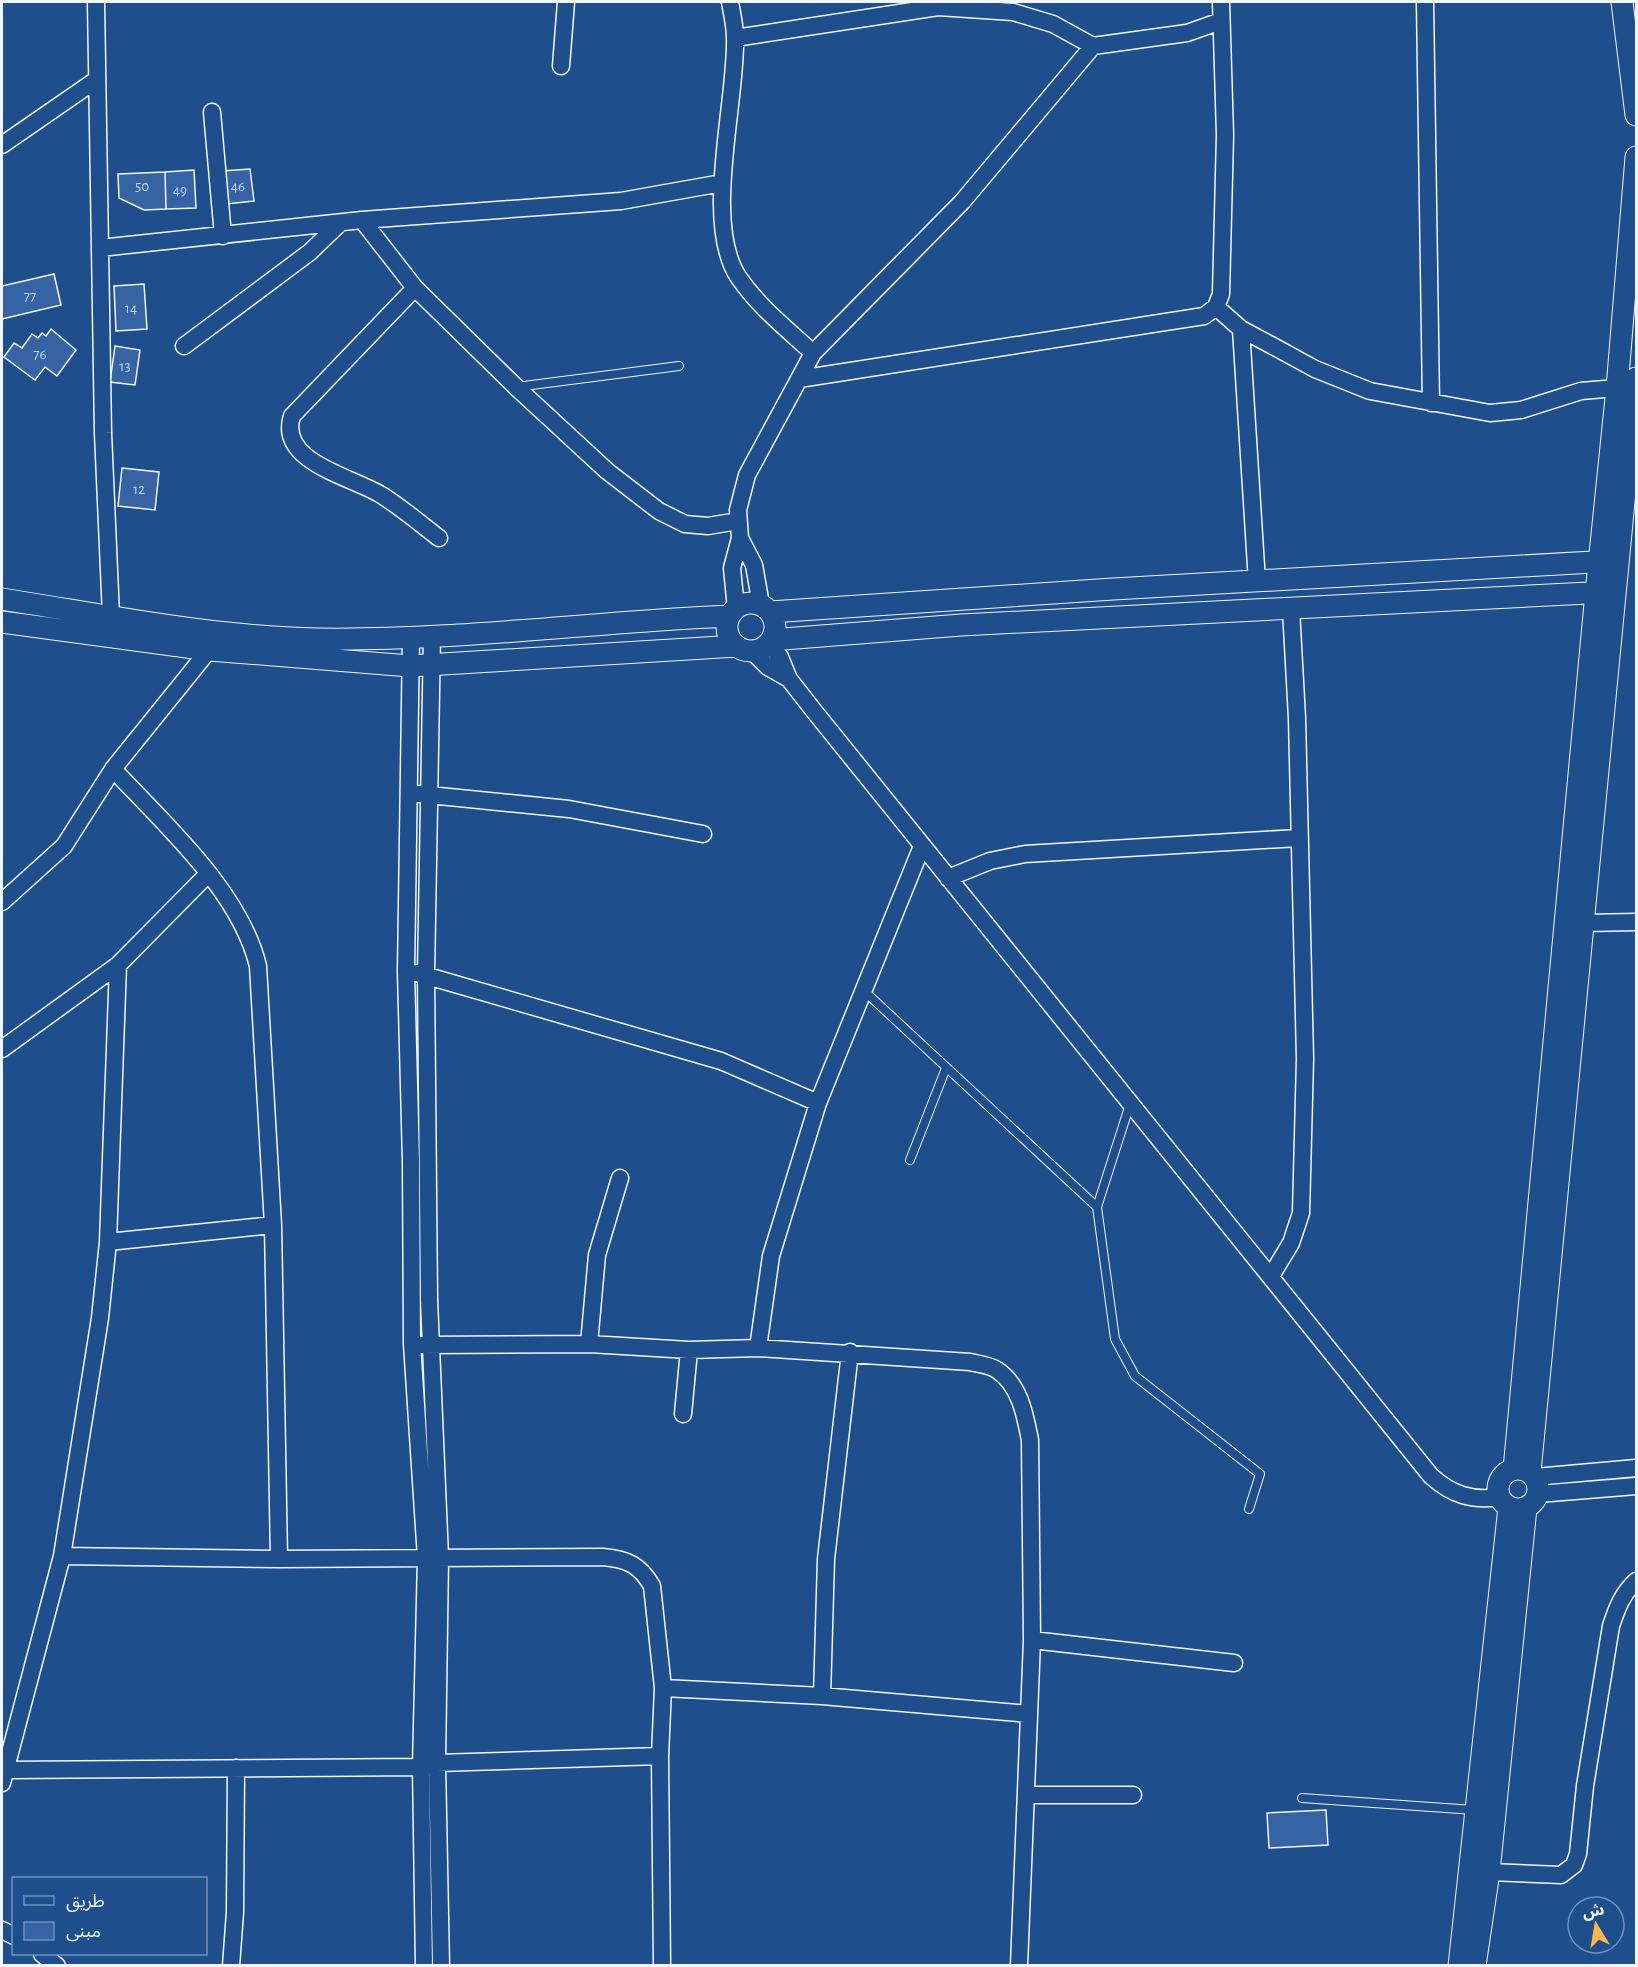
<svg xmlns="http://www.w3.org/2000/svg" width="1638" height="1967" font-family="'Alegreya Sans','Noto Sans Arabic',sans-serif">
<rect width="100%" height="100%" fill="#1f4e8c"/>
<path fill="#3563a3" stroke="#f2f6ff" stroke-width="1.5" d="M250,169L254,201L226,204L222,171Z
M194,170L196,208L166,209L165,172Z
M165,172L166,209L144,210L119,198L118,174Z
M54,274L61,305L2,319V286Z
M144,284L147,329L116,331L114,286Z
M51,329L76,350L57,376L45,367L35,380L4,357L14,343L22,348L32,334L38,338L42,333L46,336Z
M115,346L140,350L135,385L110,382Z
M122,468L159,472L155,510L118,506Z
M1326,1810L1328,1845L1269,1848L1267,1813Z"/>
<g fill="none" stroke-linecap="round" stroke-linejoin="round">
<defs>
<path id="service" d="M516,387L679,366
M862,989L1097,1207
M1130,1104L1097,1207L1115,1339L1135,1376L1260,1474L1249,1509
M910,1160L946,1068
M1302,1798L1474,1810"/>
<path id="minor" d="M96,2L103,433L111,616
M730,2C732,13 735,26 735,38C737,101 702,224 739,278C759,307 787,329 813,353
M1425,2L1431,403
M735,38L938,7L1013,12L1053,24L1093,46L1187,33L1221,21
M561,66L566,2
M212,112L223,236
M2,145L96,80
M362,220L415,288L516,387L607,471L659,511L685,524L708,526L738,521
M100,248L362,220L621,201L722,183
M415,288L292,416C277,463 354,477 383,496C403,509 421,524 439,538
M1216,307L1241,329L1271,345L1315,369L1370,391L1490,413L1521,410L1581,391L1617,388
M1241,329L1257,582
M184,346L310,252L339,224
M799,379L813,353L962,202L1093,46
M740,538L754,565L761,605
M736,609L732,568L740,538L738,510L747,475L799,379L1204,316L1216,307L1221,294L1225,135L1221,2
M432,636L426,974L429,1300L440,1557L437,1763L441,1966
M411,637L406,972L411,1161L412,1344L426,1558L421,1767L424,1966
M769,643L780,657L789,679L814,711L1431,1476C1452,1495 1472,1501 1499,1497
M752,651L768,667L789,679
M113,769C165,825 240,891 258,966L273,1225L279,1559
M419,794L569,809L703,834
M948,878L990,861L1025,854L1298,838
M2,902L64,846L113,769L209,650
M1583,923L1636,922
M417,973L721,1061L818,1103
M2,1049L118,965L208,874
M108,1242L273,1225
M1271,1276L1291,1243L1301,1213L1305,1059L1297,718L1291,609
M589,1344L597,1255L620,1178
M422,1345L589,1344L689,1350L758,1348L970,1362C978,1364 990,1365 997,1370C1020,1385 1025,1415 1030,1440L1032,1640L1019,1966
M758,1348L771,1256L818,1103L922,846
M683,1414L689,1350
M1535,1477L1636,1468
M1538,1494L1636,1486
M62,1556L279,1559L603,1557C627,1559 640,1565 652,1586L663,1688L660,1756L662,1966
M1032,1640L1234,1663
M663,1688L822,1696L1029,1714
M822,1696L826,1559L850,1352
M7,1770L421,1767L437,1763L660,1756
M2,1783L62,1556L100,1318L108,1242L118,965
M1026,1795H1133
M1489,1872L1561,1875L1574,1865L1578,1854L1585,1786L1611,1626C1617,1608 1622,1594 1636,1581
M2,1930L14,1936
M42,1954L57,1966
M231,1966L235,1912L236,1768"/>
<path id="tertiary" d="M1622,2L1636,115
M2,599C105,615 211,637 317,639C455,641 592,622 729,616
M727 627a24 24 0 1 1 48 0a24 24 0 1 1-48 0Z
M770,612L1113,589L1611,561
M2,622L209,650L410,666L737,646
M771,640L961,625L1608,592
M1498 1489a20 20 0 1 1 40 0a20 20 0 1 1-40 0Z
M1514,1469L1596,593L1617,388L1636,157
M1530,1472L1636,378
M1459,1966L1509,1507
M1475,1966L1489,1872L1526,1508"/>
</defs>
<use href="#service" stroke="#f2f6ff" stroke-width="10"/>
<use href="#minor" stroke="#f2f6ff" stroke-width="19"/>
<use href="#tertiary" stroke="#f2f6ff" stroke-width="23"/>
<use href="#service" stroke="#1f4e8c" stroke-width="8"/>
<use href="#minor" stroke="#1f4e8c" stroke-width="16"/>
<use href="#tertiary" stroke="#1f4e8c" stroke-width="21"/>
</g>
<g text-anchor="middle" dominant-baseline="central" stroke-width="4.5" stroke-linejoin="round" paint-order="stroke">
<g font-size="15" fill="#c3d1e8">
<text x="142" y="186">50</text>
<text x="238" y="186">46</text>
<text x="180" y="190">49</text>
<text x="30" y="296">77</text>
<text x="131" y="308">14</text>
<text x="40" y="354">76</text>
<text x="125" y="366">13</text>
<text x="139" y="489">12</text>
</g>
</g>
<rect width="1638" height="1967" fill="none" stroke="#f2f6ff" stroke-width="6"/>
<rect x="12" y="1877" width="195" height="78" fill="#1f4e8c" stroke="#7391ba" stroke-width="1.5"/>
<rect x="24" y="1896" width="30" height="9" fill="#1f4e8c" stroke="#7391ba" stroke-width="1.5"/>
<text x="66" y="1907" font-size="18" fill="#f2f6ff">طريق</text>
<rect x="24" y="1922" width="30" height="18" fill="#3563a3" stroke="#7391ba" stroke-width="1.5"/>
<text x="66" y="1937" font-size="18" fill="#f2f6ff">مبنى</text>
<g transform="translate(1596 1925) rotate(349)"><circle r="28" fill="#1f4e8c" stroke="#7391ba" stroke-width="1.5"/>
<path d="M0-4.5L10 22L0 15L-10 22Z" fill="#ffb74d"/>
<text y="-9" font-size="16" font-weight="bold" text-anchor="middle" fill="#f2f6ff">ش</text>
</g>
</svg>
